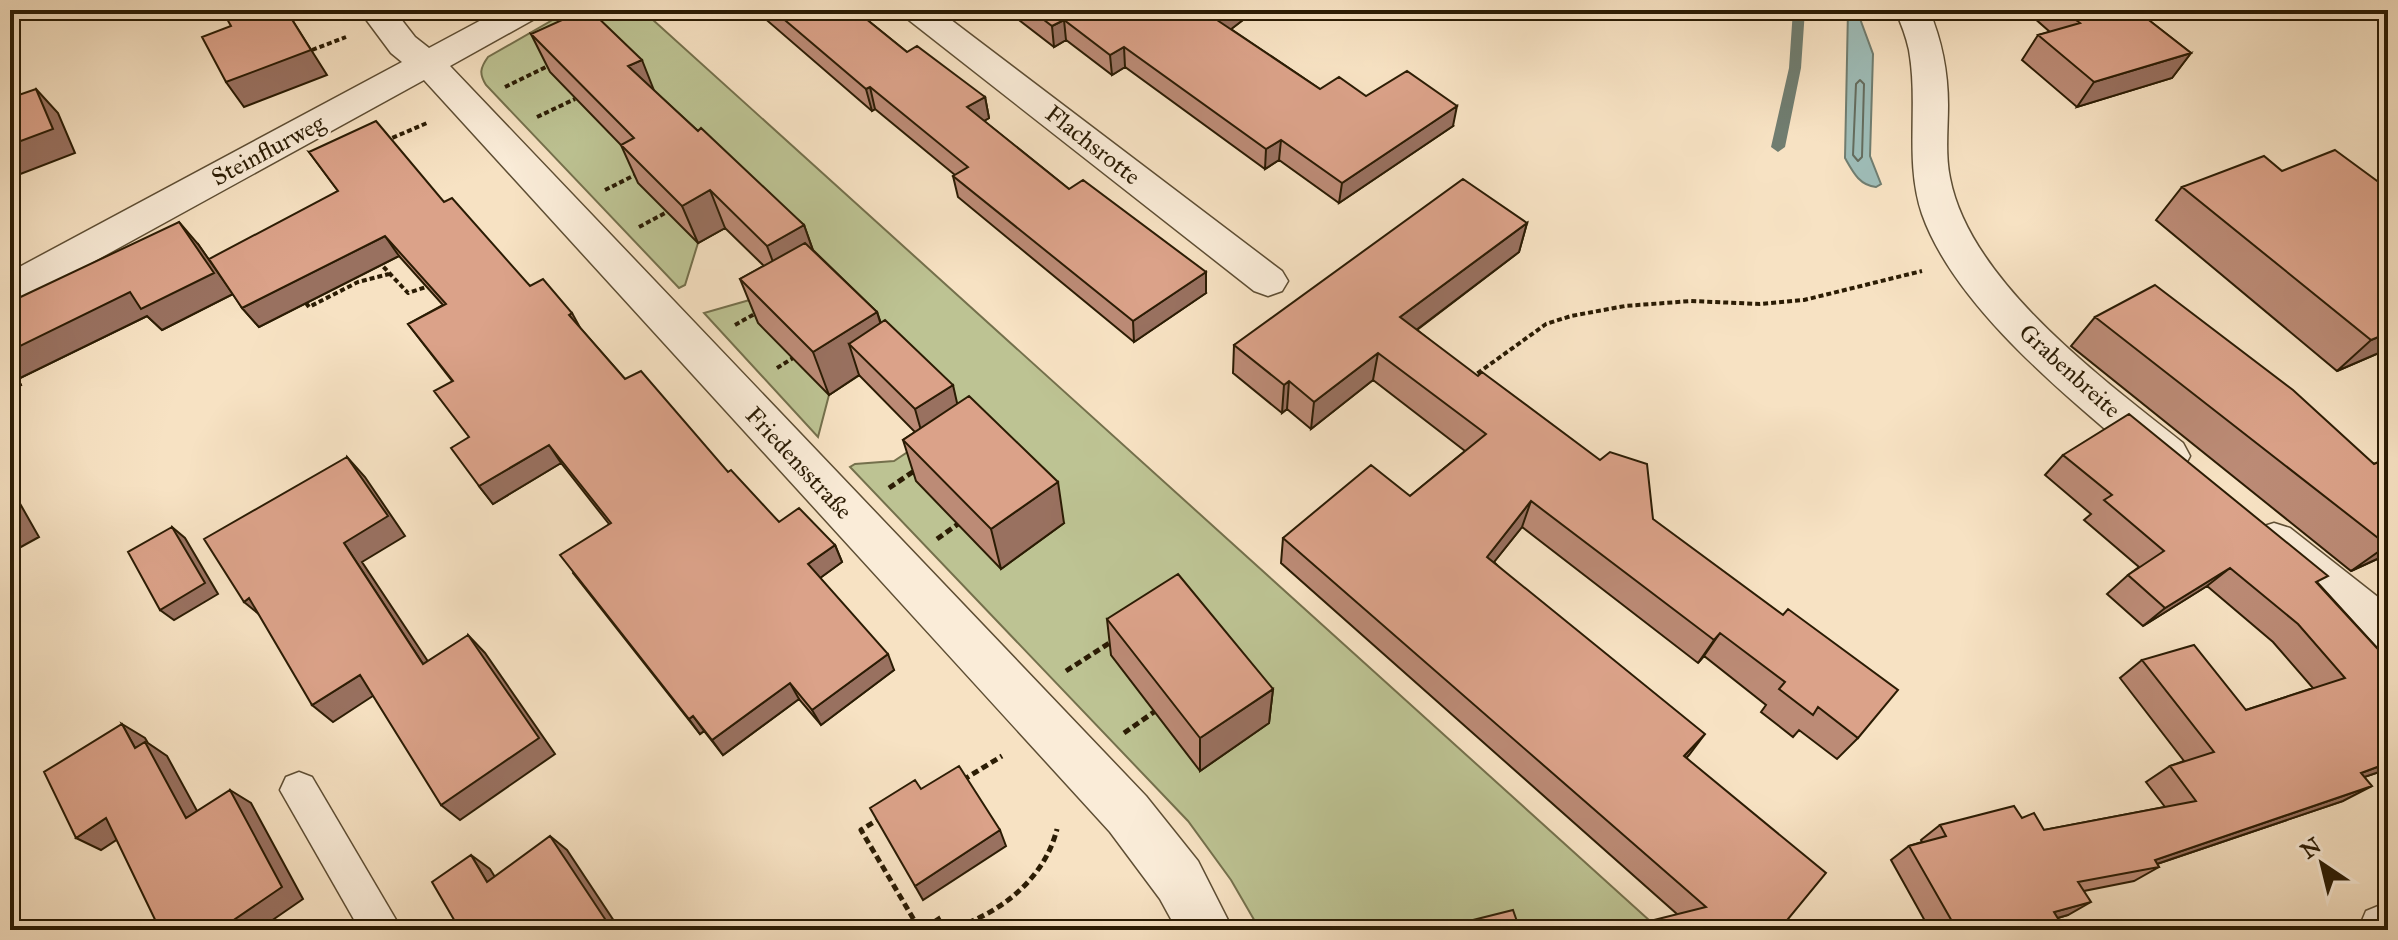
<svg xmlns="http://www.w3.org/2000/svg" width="2398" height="940" font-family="'IM FELL Great Primer',serif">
<rect width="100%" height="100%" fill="#f7e2c3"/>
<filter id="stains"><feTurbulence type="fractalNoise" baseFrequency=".0025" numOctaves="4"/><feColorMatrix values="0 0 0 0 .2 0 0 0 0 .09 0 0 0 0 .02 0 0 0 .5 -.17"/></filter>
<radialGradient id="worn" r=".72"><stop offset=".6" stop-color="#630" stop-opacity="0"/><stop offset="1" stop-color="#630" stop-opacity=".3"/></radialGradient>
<path fill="#bdc393" stroke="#74704c" stroke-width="2" d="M570,10H642L1660,930H1260L1231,880L1188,821L850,467L855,464L894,461L960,417L894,353L829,395L818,437L704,313L753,299L816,262L760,208L698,243L685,285L679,288L486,85C479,74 480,68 488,57Z"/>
<path fill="#9ebdb8" stroke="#707d70" stroke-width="2" d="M1848,10H1860L1859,16L1873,54L1870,156L1881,184L1876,187C1859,185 1853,172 1845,158Z"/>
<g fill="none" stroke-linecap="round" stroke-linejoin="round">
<path stroke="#646c5e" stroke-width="2" d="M1860,80L1864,84L1862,157L1858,161L1853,155L1856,84Z"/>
<path fill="#707d70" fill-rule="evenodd" d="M1793,10H1805L1801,68L1785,147L1778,152L1771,147L1789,68Z"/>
<defs>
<path id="service" d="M299,772L312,777L402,930H360L280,790L286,777Z"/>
<path id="minor" d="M359,10H394L415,37L429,48L500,10H543L538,17L450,66L1146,796L1198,861L1233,930H1177L1160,899L1110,832L424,80L24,300L10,305V272L402,62L391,53Z
M900,10H938L1282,271L1288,281L1282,291L1268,296L1254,291L905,17Z
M1895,10H1929C1942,41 1948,71 1948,105C1948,129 1945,154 1950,178C1970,282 2104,380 2183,443L2190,456L2183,469C2178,470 2171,474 2166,473C2146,471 2126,447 2112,435C2046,379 1951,297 1922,214C1904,160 1919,106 1909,50C1906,36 1901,23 1895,10Z
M2274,523L2290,528L2388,605V654L2371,648L2258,556L2251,542L2258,528Z
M2388,902V930H2358L2366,911Z"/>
</defs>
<use href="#service" stroke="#5e4e34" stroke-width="3"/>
<use href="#minor" stroke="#5e4e34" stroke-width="3"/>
<path stroke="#2b1c04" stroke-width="4" stroke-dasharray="5 3" stroke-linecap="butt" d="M312,50L346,37
M505,87L550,65
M537,117L575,99
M385,141L427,123
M605,190L639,173
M639,227L667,212
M378,261L408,293L429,286
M306,303L309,307L358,282L389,274
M735,325L758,312
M777,368L793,358
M1471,378L1546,324L1571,316L1625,306L1691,301L1760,304L1804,300L1922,271"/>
<path stroke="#2b1c04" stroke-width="5" stroke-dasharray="7 4" stroke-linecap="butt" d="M889,488L917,469
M937,539L958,524
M1066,671L1114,640
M1124,733L1154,712
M963,780L1002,756
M882,817L861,830L920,930
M947,930C997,916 1044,881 1057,829"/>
<use href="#service" fill="#faecd8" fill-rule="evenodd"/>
<use href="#minor" fill="#faecd8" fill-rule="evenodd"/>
</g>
<path fill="#bc8b76" stroke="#2b1c04" stroke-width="2" d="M755,10H855L907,52L985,97L989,118L984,121L1069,189L1206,293L1134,342L958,197L953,176L955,175L875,109L872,111Z
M1006,10H1256L1231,29L1320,89L1366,96L1453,126L1339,203L1279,160L1265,169L1125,67L1112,75L1066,40L1054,47Z
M2025,10H2178L2146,18L2191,53L2172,78L2077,107L2022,60L2038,35L2050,32Z
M531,34L654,91L698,131L804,225L813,250L877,312L881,323L957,404L1064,523L1001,569L916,481L903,440L915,432L859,375L829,395L758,323L740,279L764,266L725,228L698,243L638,183L621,145L550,72Z
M309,152L444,202L530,286L581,329L625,379L728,472L779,522L835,545L842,562L820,578L894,670L821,725L799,699L723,755L704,731L700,734L573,573L609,524L561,463L493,504L479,486L469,437L452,381L408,324L443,305L399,256L259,327L242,308L233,294L162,330L147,316L18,379L21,385L10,391V302L198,244L220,276L338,191Z
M2282,171L2388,349L2337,371L2156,220L2182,187Z
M1527,223L1519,252L1417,330L1653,519L1858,738L1837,759L1799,730L1793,737L1761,712L1766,705L1704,656L1698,663L1522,527L1494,562L1687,758L1779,930L1677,914L1281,563L1283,538L1410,496L1465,451L1373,380L1311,429L1287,409L1282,413L1233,373L1234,345Z
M2095,317L2374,464L2388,458V554L2351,571L2071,346Z
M2063,455L2318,583L2388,660V769L2364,777L2343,801L2157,864L2159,867L2134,881L2084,891L2068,915L2058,918L2065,930H1930L1891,860L1909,846L1922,842L1921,840L1940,825L2022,818L2044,830L2165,807L2146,782L2170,766L2184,761L2120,678L2142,660L2246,710L2313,688L2273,642L2207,586L2143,626L2107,594L2128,575L2139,567L2084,520L2091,514L2045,475Z
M1107,619L1273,689L1269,723L1200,771L1111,655Z"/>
<path fill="#997160" stroke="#2b1c04" stroke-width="2" d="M10,10H32L10,18Z
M286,10L327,75L244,107L226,82Z
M1230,10H1256L1217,40V20Z
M2121,10H2178L2110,28Z
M1064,20L1066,40L1054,47L1052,26Z
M1124,47L1125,67L1112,75L1110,55Z
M2191,53L2172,78L2077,107L2094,82Z
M642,60L657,98L628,66Z
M870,87L875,109L872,111L866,89Z
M36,89L58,113L75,153L10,178V145Z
M985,97L989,118L970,129L967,107Z
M1457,106L1453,126L1339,203L1342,183Z
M1281,140L1279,160L1265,169L1266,149Z
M710,190L725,228L698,243L682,206Z
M179,222L198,244L233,294L162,330L147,316L18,379L21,385L10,391V351Z
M1527,223L1519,252L1395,346L1400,317Z
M804,225L817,262L781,283L767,246Z
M385,236L399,256L259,327L242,308Z
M1206,272V293L1134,342L1133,321Z
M877,312L890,355L849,344L859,375L829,395L813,352Z
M572,313L583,333L569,315Z
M2388,333V349L2337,371L2371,340Z
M1378,353L1373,380L1311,429L1314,402Z
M1289,381L1287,409L1282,413L1284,385Z
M953,385L960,416L924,441L915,409Z
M549,445L561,463L493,504L479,486Z
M347,457L365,477L405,536L362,562L441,681L423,664L344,543Z
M1058,482L1064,523L1001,569L991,529Z
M10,486L39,537L10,553Z
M1531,501L1522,527L1478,582L1487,557Z
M172,527L185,538L218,594L174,620L160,610Z
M835,545L842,562L816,581L808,564Z
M2388,545V554L2351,571Z
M2230,568L2207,586L2143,626L2165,608Z
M249,598L266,620L244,602Z
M1720,633L1704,656L1698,663L1714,640Z
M468,635L485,653L555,754L460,820L441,805Z
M888,654L894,670L821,725L812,710Z
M360,675L379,692L333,722L312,705Z
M790,683L799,699L723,755L712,740Z
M1273,689L1269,723L1200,771V738Z
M693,716L704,731L700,734L689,719Z
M122,724L145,738L148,743L167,756L208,831L186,818L135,748Z
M1705,734L1689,755L1669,777L1684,756Z
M2388,763V769L2332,788L2361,773Z
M2372,786L2343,801L2136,871L2155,860Z
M230,790L251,803L303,899L258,930H219Z
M106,818L130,831L101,850L76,838Z
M1000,830L1006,846L923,900L915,886Z
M550,836L567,850L620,930H591Z
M471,855L490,869L506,895L487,882Z
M2091,902L2068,915L2032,925L2054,912Z"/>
<path fill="#dba289" stroke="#2b1c04" stroke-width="2" d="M222,10H286L311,50L226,82L202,37L231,26Z
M584,10H590L642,60L628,66L698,131L701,128L804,225L767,246L710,190L682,206L621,145L634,138L531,34Z
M773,10H855L907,52L917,46L985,97L967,107L1069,189L1083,180L1206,272L1133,321L953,176L968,167L870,87L866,89Z
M1031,10H1230L1217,20L1320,89L1339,77L1366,96L1407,71L1457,106L1342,183L1281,140L1266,149L1124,47L1110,55L1064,20L1052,26Z
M2070,10H2136L2191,53L2094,82L2038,35L2080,23L2068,14L2073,12Z
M36,89L53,129L10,145V98Z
M376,121L444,202L452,198L530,286L543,279L572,313L569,315L625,379L641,371L728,472L731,470L779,522L799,508L835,545L808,564L888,654L812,710L790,683L712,740L693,716L689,719L560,555L611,523L549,445L479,486L451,448L469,437L434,391L453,381L408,324L446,304L385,236L242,308L209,259L338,191L309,152Z
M2335,150L2388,189V333L2371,340L2182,187L2264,156L2282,171Z
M1463,179L1527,223L1400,317L1478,376L1482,372L1600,460L1610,452L1647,464L1653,519L1783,615L1788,609L1898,690L1858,738L1818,707L1813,715L1779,689L1785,682L1720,633L1714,640L1531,501L1487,557L1705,734L1684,756L1826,873L1779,930H1614L1706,907L1283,538L1371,465L1410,496L1486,434L1378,353L1314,402L1289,381L1284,385L1234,345Z
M179,222L214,273L141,309L130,292L10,351V302Z
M805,243L877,312L813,352L740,279Z
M2155,285L2293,390L2374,464L2388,458V545H2387L2095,317Z
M885,320L953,385L915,409L849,344Z
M969,396L1058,482L991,529L903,440Z
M2129,414L2328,576L2316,582L2388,660V763L2361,773L2372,786L2155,860L2159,867L2078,882L2091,902L2054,912L2065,930H1957L1909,846L1946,836L1940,825L2014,806L2022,818L2034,813L2044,830L2196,801L2170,766L2214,752L2142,660L2194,645L2246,710L2345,678L2298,624L2230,568L2165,608L2128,575L2164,551L2104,500L2112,495L2063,455Z
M347,457L388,516L344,543L423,664L468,635L539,738L441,805L360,675L312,705L249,598L244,602L204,539Z
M172,527L205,583L160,610L128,552Z
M1178,574L1273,689L1200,738L1107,619Z
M122,724L135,748L145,742L186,818L230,790L282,887L219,930H160L106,818L76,838L44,772Z
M959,766L1000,830L915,886L870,808L915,780L921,789Z
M550,836L605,919L591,930H460L432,882L471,855L487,882Z
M1513,910L1520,930H1433Z
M939,917L946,930H919Z"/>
<g text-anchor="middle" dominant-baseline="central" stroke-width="6" stroke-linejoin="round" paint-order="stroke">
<g font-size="24" fill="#2b1c04" stroke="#faecd8">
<text transform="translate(1093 145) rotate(38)">Flachsrotte</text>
<text transform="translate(268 150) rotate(-28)">Steinflurweg</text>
<text transform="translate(2070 371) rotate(42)">Grabenbreite</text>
<text transform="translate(799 463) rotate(47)">Friedensstraße</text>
</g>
</g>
<rect width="2398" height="940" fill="none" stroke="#f7e2c3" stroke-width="40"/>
<rect x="12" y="12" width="2374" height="916" fill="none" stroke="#2b1c04" stroke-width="4"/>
<rect x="20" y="20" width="2358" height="900" fill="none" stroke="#2b1c04" stroke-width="2"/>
<g transform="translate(2322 864) rotate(325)" stroke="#faecd8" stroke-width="6" paint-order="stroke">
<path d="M0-6L14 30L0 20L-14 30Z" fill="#2b1c04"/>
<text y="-12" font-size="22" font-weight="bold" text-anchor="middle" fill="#2b1c04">N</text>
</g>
<rect width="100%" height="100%" filter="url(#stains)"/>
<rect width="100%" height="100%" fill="url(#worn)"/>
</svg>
